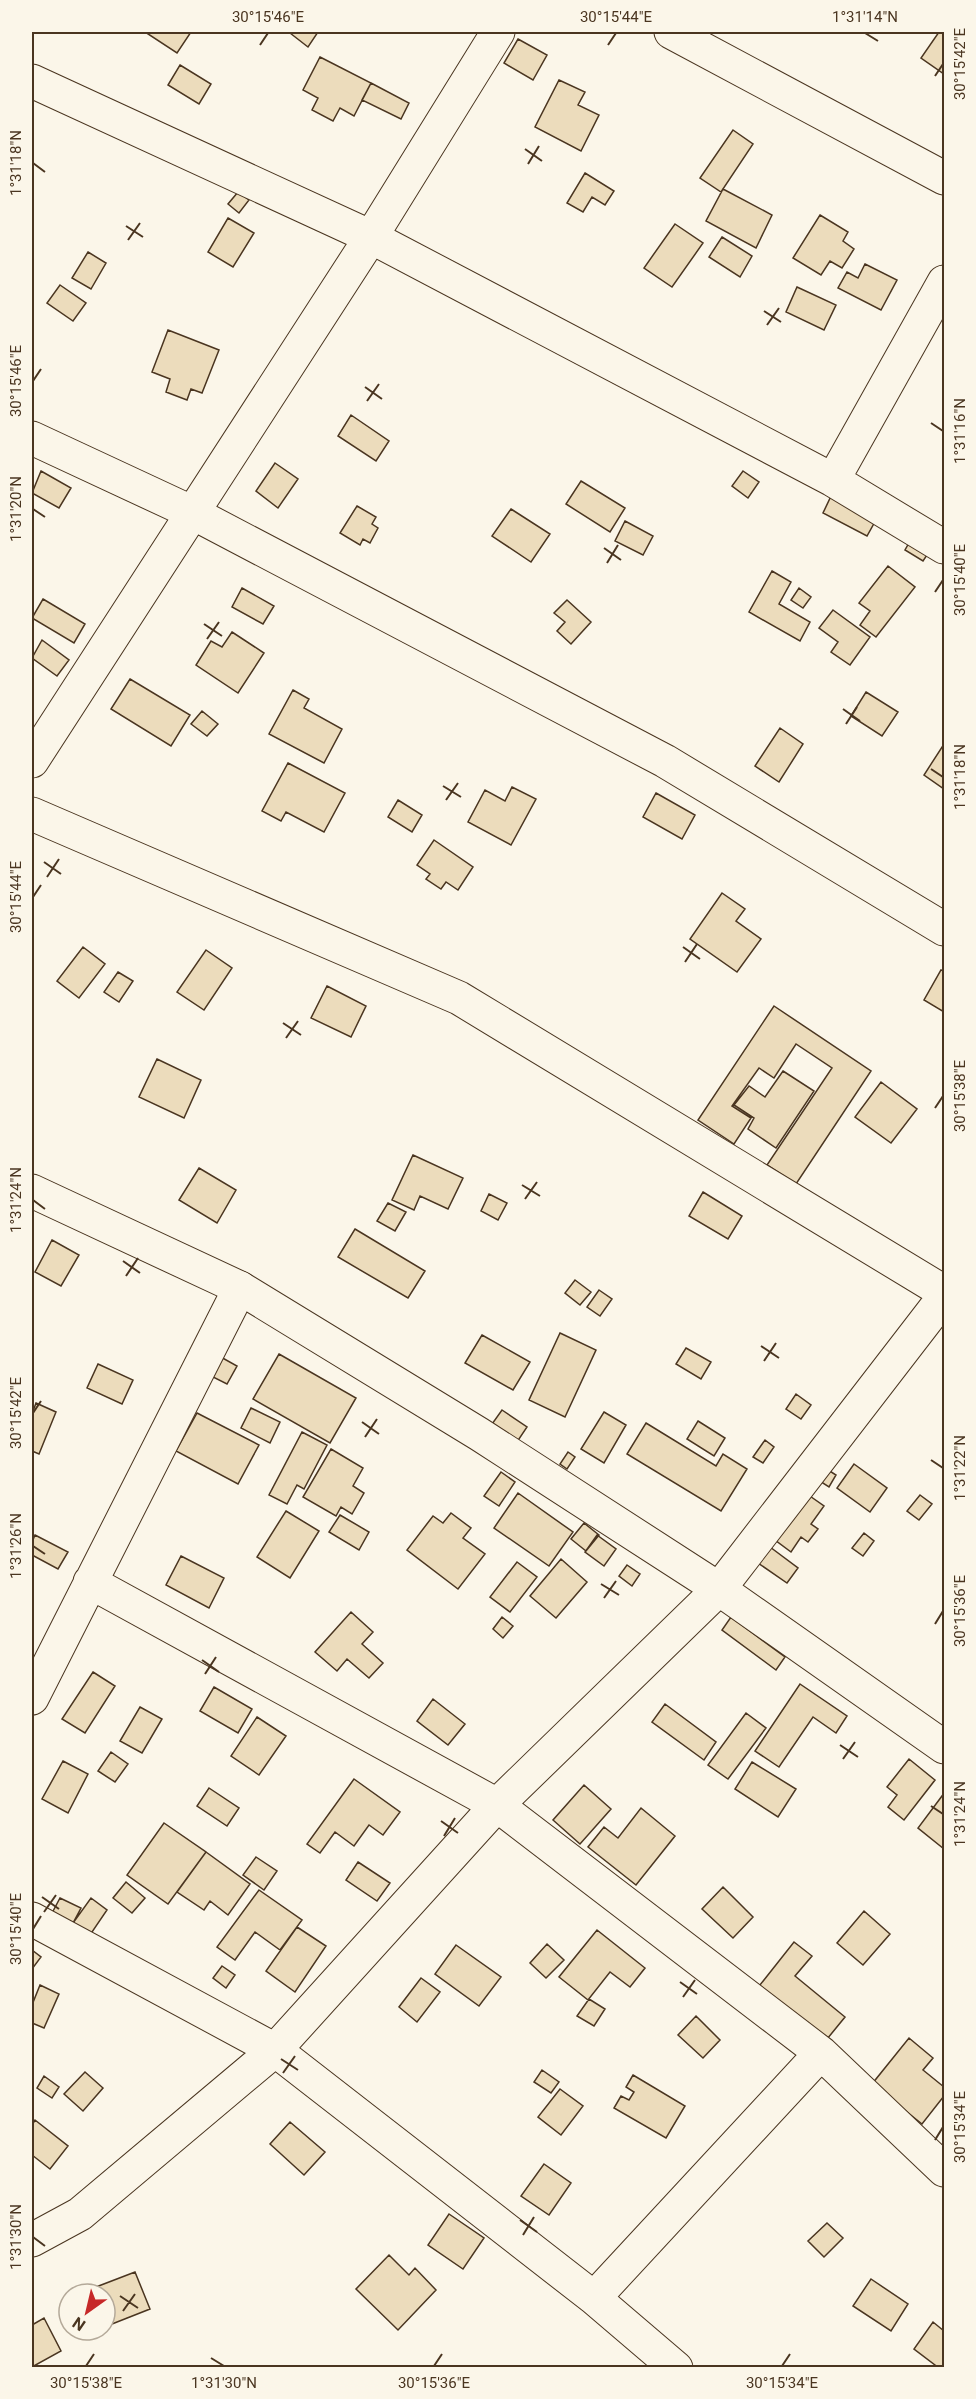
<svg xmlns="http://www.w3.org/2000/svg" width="976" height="2399" font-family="Roboto,sans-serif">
<rect width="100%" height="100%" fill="#fbf6e9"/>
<path fill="#ecdcbc" stroke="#4a3520" stroke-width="1.5" d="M145,32H191L177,53Z
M291,32H318L308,47L290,33Z
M939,32H944V74L921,58Z
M518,39L547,55L533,80L504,63Z
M320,57L371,83L354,116L340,108L333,121L312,110L318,98L303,90Z
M180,65L211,84L199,104L168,85Z
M559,80L585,92L578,105L599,115L581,151L535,127Z
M371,83L409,103L401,119L362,100Z
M733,130L753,144L721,192L700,178Z
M585,173L614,191L605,205L592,197L583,212L567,203Z
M723,189L772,215L756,248L706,221Z
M238,192L249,200L239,213L228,204Z
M820,215L848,232L843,241L854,249L842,268L830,261L821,275L793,258Z
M228,218L254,233L233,267L208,252Z
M675,224L703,243L672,287L644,268Z
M722,237L752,256L740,277L709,257Z
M88,252L106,263L91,289L72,278Z
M865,264L897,280L881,310L838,288L847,272L858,278Z
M60,285L86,303L73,321L47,303Z
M797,287L836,305L824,330L786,312Z
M168,330L219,350L202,393L191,389L187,400L166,392L170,379L152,372Z
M351,415L389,441L376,461L338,436Z
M275,463L298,479L278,508L256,491Z
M41,471L71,488L59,508L32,493Z
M743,471L759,482L748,498L732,486Z
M581,481L625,508L610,532L566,504Z
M832,494L877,518L867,536L823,513Z
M357,506L376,517L372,524L378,528L370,543L363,539L360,545L340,533Z
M511,509L550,534L531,562L492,536Z
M625,521L653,536L643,555L615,541Z
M914,534L933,546L923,561L905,550Z
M888,566L915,587L876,637L860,625L870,611L859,603Z
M772,571L791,582L779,604L810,622L800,641L749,612Z
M242,588L274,606L263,624L232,607Z
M799,588L811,597L803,608L791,600Z
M43,599L85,624L74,643L32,618Z
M567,600L591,622L571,644L557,631L565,622L554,613Z
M833,610L870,637L850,665L831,652L838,642L819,628Z
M232,632L264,653L238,693L196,665L211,641L222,647Z
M42,640L69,660L57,676L32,658Z
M130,679L190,715L171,746L111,709Z
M293,690L309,699L304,708L342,729L324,763L269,734Z
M866,692L898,712L882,736L851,716Z
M202,711L218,724L207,736L191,724Z
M780,728L803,744L779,782L755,766Z
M944,744V789L924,775Z
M288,763L345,793L324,832L286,812L281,821L262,811Z
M512,787L536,799L511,845L468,822L485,790L505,801Z
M656,793L695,815L682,839L643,817Z
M398,800L422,815L412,832L388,817Z
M434,840L473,867L458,890L446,882L441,889L426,879L430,874L417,865Z
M722,893L745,909L736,921L761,939L737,972L690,939Z
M83,947L105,964L79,998L57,981Z
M206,950L232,968L204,1010L177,992Z
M941,970L944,971V1012L924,1000Z
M118,972L133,981L119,1002L104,992Z
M327,986L366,1006L351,1037L311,1018Z
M774,1006L871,1071L796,1184L767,1165L832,1068L796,1044L774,1078L759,1068L732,1106L751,1118L734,1144L698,1120Z
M157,1059L201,1080L184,1118L139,1097Z
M783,1071L814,1091L776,1148L748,1129L754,1118L734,1105L749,1086L765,1097Z
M881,1082L917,1109L891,1143L855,1117Z
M413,1155L463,1178L448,1209L420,1196L414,1210L392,1200Z
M199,1168L236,1190L217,1223L179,1200Z
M703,1192L742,1216L728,1239L689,1216Z
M489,1194L507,1203L498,1220L481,1211Z
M388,1203L406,1212L395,1231L377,1221Z
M355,1229L425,1271L408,1298L338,1257Z
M52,1240L79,1255L61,1286L35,1272Z
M575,1280L591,1292L580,1305L565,1293Z
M599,1290L612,1299L600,1316L587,1307Z
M560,1333L596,1350L565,1417L529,1400Z
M482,1335L530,1362L513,1390L465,1363Z
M686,1348L711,1362L701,1379L676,1364Z
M279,1354L356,1398L330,1443L253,1399Z
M219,1356L237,1366L227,1384L209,1375Z
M98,1364L133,1380L122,1404L87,1388Z
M796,1394L811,1405L801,1419L786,1409Z
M36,1403L56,1412L39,1454L32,1451V1414Z
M251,1408L280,1422L270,1443L241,1428Z
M502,1410L527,1427L517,1442L492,1424Z
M604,1412L626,1425L604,1463L581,1449Z
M197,1413L259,1445L238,1484L176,1451Z
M698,1421L725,1438L714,1456L687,1439Z
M646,1423L716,1466L723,1454L747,1469L721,1511L627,1454Z
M302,1432L327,1445L304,1489L297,1485L287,1504L269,1495Z
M765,1440L774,1447L763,1463L753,1457Z
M331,1449L363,1468L353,1486L364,1493L352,1514L341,1507L336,1516L303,1497Z
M568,1452L575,1457L567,1469L560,1464Z
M854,1464L887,1488L870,1512L837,1488Z
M822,1466L836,1475L829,1487L815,1478Z
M501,1472L515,1482L499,1506L484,1496Z
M518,1493L573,1532L549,1566L494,1528Z
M807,1494L824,1506L811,1524L818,1529L808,1542L801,1537L791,1552L775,1540Z
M920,1495L932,1504L919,1520L907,1511Z
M286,1511L319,1531L290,1578L257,1557Z
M451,1513L471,1528L463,1538L485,1554L458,1589L407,1550L433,1516L443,1523Z
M340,1515L369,1532L359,1550L329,1532Z
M584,1523L599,1535L586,1551L571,1539Z
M864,1533L874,1541L863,1556L852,1548Z
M35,1535L68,1552L58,1569L32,1555V1542Z
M597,1535L616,1549L604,1566L585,1552Z
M770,1547L798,1568L787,1583L758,1563Z
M181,1556L224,1578L209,1608L166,1585Z
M561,1559L587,1582L556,1618L530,1596Z
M517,1562L537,1577L510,1612L490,1597Z
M627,1565L640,1574L632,1586L619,1576Z
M351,1612L373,1632L362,1644L383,1663L369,1678L347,1659L337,1671L315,1652Z
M502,1617L513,1626L503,1638L493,1629Z
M731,1617L785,1657L776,1670L722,1630Z
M93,1672L115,1686L85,1733L62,1719Z
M800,1684L847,1716L836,1733L813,1717L779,1767L755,1751Z
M214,1687L252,1709L238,1733L200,1711Z
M433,1699L465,1724L448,1745L417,1721Z
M665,1704L716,1742L704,1760L652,1722Z
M140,1707L162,1719L142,1753L120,1741Z
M746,1713L766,1728L728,1779L708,1765Z
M257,1717L286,1736L259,1775L231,1756Z
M111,1752L128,1764L115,1782L98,1771Z
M909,1759L935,1780L904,1820L888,1807L897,1795L887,1787Z
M63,1761L88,1774L68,1813L42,1799Z
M752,1762L796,1789L778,1817L735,1789Z
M354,1779L400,1812L383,1835L369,1825L354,1846L335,1832L320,1853L307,1844Z
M584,1785L611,1809L580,1844L553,1820Z
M209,1788L239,1808L227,1826L197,1806Z
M942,1796L944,1798V1849L918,1828Z
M641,1808L675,1836L636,1885L588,1847L604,1827L618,1838Z
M164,1823L206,1852L168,1904L127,1875Z
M206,1852L250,1884L228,1915L210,1901L204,1910L177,1892Z
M256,1857L277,1871L264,1890L243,1875Z
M358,1862L390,1883L377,1901L346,1880Z
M126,1882L145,1898L132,1913L113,1898Z
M723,1887L753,1917L733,1938L702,1909Z
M259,1890L302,1920L280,1950L255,1932L235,1960L217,1947Z
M60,1898L81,1908L73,1923L51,1915Z
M91,1898L107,1910L90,1935L73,1923Z
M864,1911L890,1934L863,1965L837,1943Z
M297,1927L326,1946L295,1992L266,1971Z
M597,1930L645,1968L630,1987L610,1972L588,2000L559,1977Z
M794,1942L812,1956L795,1976L845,2017L823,2044L756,1990Z
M547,1944L564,1960L546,1978L530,1963Z
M456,1945L501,1977L479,2006L435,1974Z
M32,1950L41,1957L32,1969Z
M222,1966L235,1975L226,1988L213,1978Z
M421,1978L440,1992L417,2022L399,2007Z
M40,1985L59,1994L44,2028L32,2023V2005Z
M589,1999L605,2009L594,2026L577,2016Z
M696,2016L720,2040L703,2058L678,2035Z
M909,2038L933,2058L923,2070L944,2087V2096L922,2124L872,2084Z
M542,2070L559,2082L551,2093L534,2082Z
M85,2072L103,2088L83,2111L64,2094Z
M633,2075L685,2106L666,2138L614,2108L621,2096L629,2100L634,2092L626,2087Z
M44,2076L59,2087L52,2098L37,2088Z
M560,2089L583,2106L561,2135L538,2117Z
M35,2120L68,2146L50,2169L32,2155V2125Z
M290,2122L325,2152L304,2175L270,2144Z
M544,2164L571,2183L549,2215L521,2196Z
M449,2214L484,2238L463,2269L428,2245Z
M827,2223L843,2238L824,2257L808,2241Z
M389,2255L409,2275L415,2268L436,2290L398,2330L356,2289Z
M135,2272L150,2309L112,2324L105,2308V2294H99L96,2287Z
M871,2279L908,2304L891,2331L853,2306Z
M44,2318L61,2351L32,2367V2325Z
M933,2322L944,2331V2368H939L914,2349Z"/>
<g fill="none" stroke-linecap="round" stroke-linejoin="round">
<defs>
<path id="minor" d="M671,32L944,178
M32,81L371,237L833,480L944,547
M32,438L191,512L665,761L944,929
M833,480L944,282
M32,761L371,237L498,32
M32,814L459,998L944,1292
M90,1582L497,1805L821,2053L944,2170
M32,1698L240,1288
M32,1919L275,2050L594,2298L676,2368
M32,2240L80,2214L275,2050L497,1805L719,1589L944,1297
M594,2298L821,2053"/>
<path id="major" d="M32,1191L240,1288L479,1434L719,1589L944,1747"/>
</defs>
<use href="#minor" stroke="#4a3520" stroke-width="35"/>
<use href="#major" stroke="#4a3520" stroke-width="35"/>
<use href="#minor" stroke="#fbf6e9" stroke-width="33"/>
<use href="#major" stroke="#fbf6e9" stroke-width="33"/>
</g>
<path fill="none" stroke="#4a3520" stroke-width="2" d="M865,33L878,41M260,45L268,33M608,45L616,33M935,76L943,64M525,149L542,161M33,163L45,172M528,164L539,146M126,226L143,237M128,240L140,223M764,311L781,322M767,325L779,308M33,381L41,369M365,387L382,399M367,401L379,384M931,423L943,431M33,509L45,517M604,548L621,560M607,563L618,545M935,592L943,580M204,624L222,636M207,639L219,622M843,709L860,721M846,724L857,707M931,769L943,777M443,786L461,797M446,800L458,783M44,862L61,874M47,877L59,859M33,897L41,885M683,947L700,959M685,962L697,944M283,1023L301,1035M286,1038L298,1021M935,1108L943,1096M522,1185L540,1196M525,1199L537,1182M33,1200L45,1209M123,1261L140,1273M126,1276L138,1258M761,1346L779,1358M764,1361L776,1343M33,1413L41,1401M362,1422L379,1434M365,1437L377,1419M931,1460L943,1468M33,1546L45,1554M601,1584L619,1595M604,1598L616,1581M935,1624L943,1611M202,1660L219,1672M205,1674L216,1657M840,1745L858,1757M843,1759L855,1742M931,1806L943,1814M441,1821L458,1833M444,1836L455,1818M42,1897L59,1909M44,1912L56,1895M33,1929L41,1916M680,1982L697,1994M683,1997L695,1980M281,2059L298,2070M283,2073L295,2056M935,2140L943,2127M520,2220L537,2232M523,2235L534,2217M33,2237L45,2246M120,2296L138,2308M123,2311L135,2294M211,2358L224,2366M86,2366L94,2354M434,2366L442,2354M782,2366L790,2354"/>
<rect width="976" height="2399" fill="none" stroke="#fbf6e9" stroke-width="66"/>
<g transform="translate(87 2312) rotate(214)"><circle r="28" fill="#fbf6e9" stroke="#b4a999" stroke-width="1.5"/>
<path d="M0-4.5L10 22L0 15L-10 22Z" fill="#c62828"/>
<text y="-9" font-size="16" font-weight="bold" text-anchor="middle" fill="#4a3520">N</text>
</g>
<rect x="33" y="33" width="910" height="2333" fill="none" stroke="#4a3520" stroke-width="2"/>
<g font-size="15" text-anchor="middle" fill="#4a3520">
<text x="268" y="22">30°15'46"E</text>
<text x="616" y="22">30°15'44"E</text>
<text x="865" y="22">1°31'14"N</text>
<text transform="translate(960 64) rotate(-90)" y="5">30°15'42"E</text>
<text transform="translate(16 163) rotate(-90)" y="5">1°31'18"N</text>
<text transform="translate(16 381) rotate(-90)" y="5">30°15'46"E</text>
<text transform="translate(960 431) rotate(-90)" y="5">1°31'16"N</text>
<text transform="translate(16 509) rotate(-90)" y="5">1°31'20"N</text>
<text transform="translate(960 580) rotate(-90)" y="5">30°15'40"E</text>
<text transform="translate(960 777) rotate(-90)" y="5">1°31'18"N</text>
<text transform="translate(16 897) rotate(-90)" y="5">30°15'44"E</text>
<text transform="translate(960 1096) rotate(-90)" y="5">30°15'38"E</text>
<text transform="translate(16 1200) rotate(-90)" y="5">1°31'24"N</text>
<text transform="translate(16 1413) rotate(-90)" y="5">30°15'42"E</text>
<text transform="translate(960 1468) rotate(-90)" y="5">1°31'22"N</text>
<text transform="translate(16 1546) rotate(-90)" y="5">1°31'26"N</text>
<text transform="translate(960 1611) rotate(-90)" y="5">30°15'36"E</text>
<text transform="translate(960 1814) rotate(-90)" y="5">1°31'24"N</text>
<text transform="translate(16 1929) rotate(-90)" y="5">30°15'40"E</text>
<text transform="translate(960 2127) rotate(-90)" y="5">30°15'34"E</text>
<text transform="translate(16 2237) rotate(-90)" y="5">1°31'30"N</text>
<text x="86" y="2388">30°15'38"E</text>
<text x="224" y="2388">1°31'30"N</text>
<text x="434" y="2388">30°15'36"E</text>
<text x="782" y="2388">30°15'34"E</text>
</g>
</svg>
